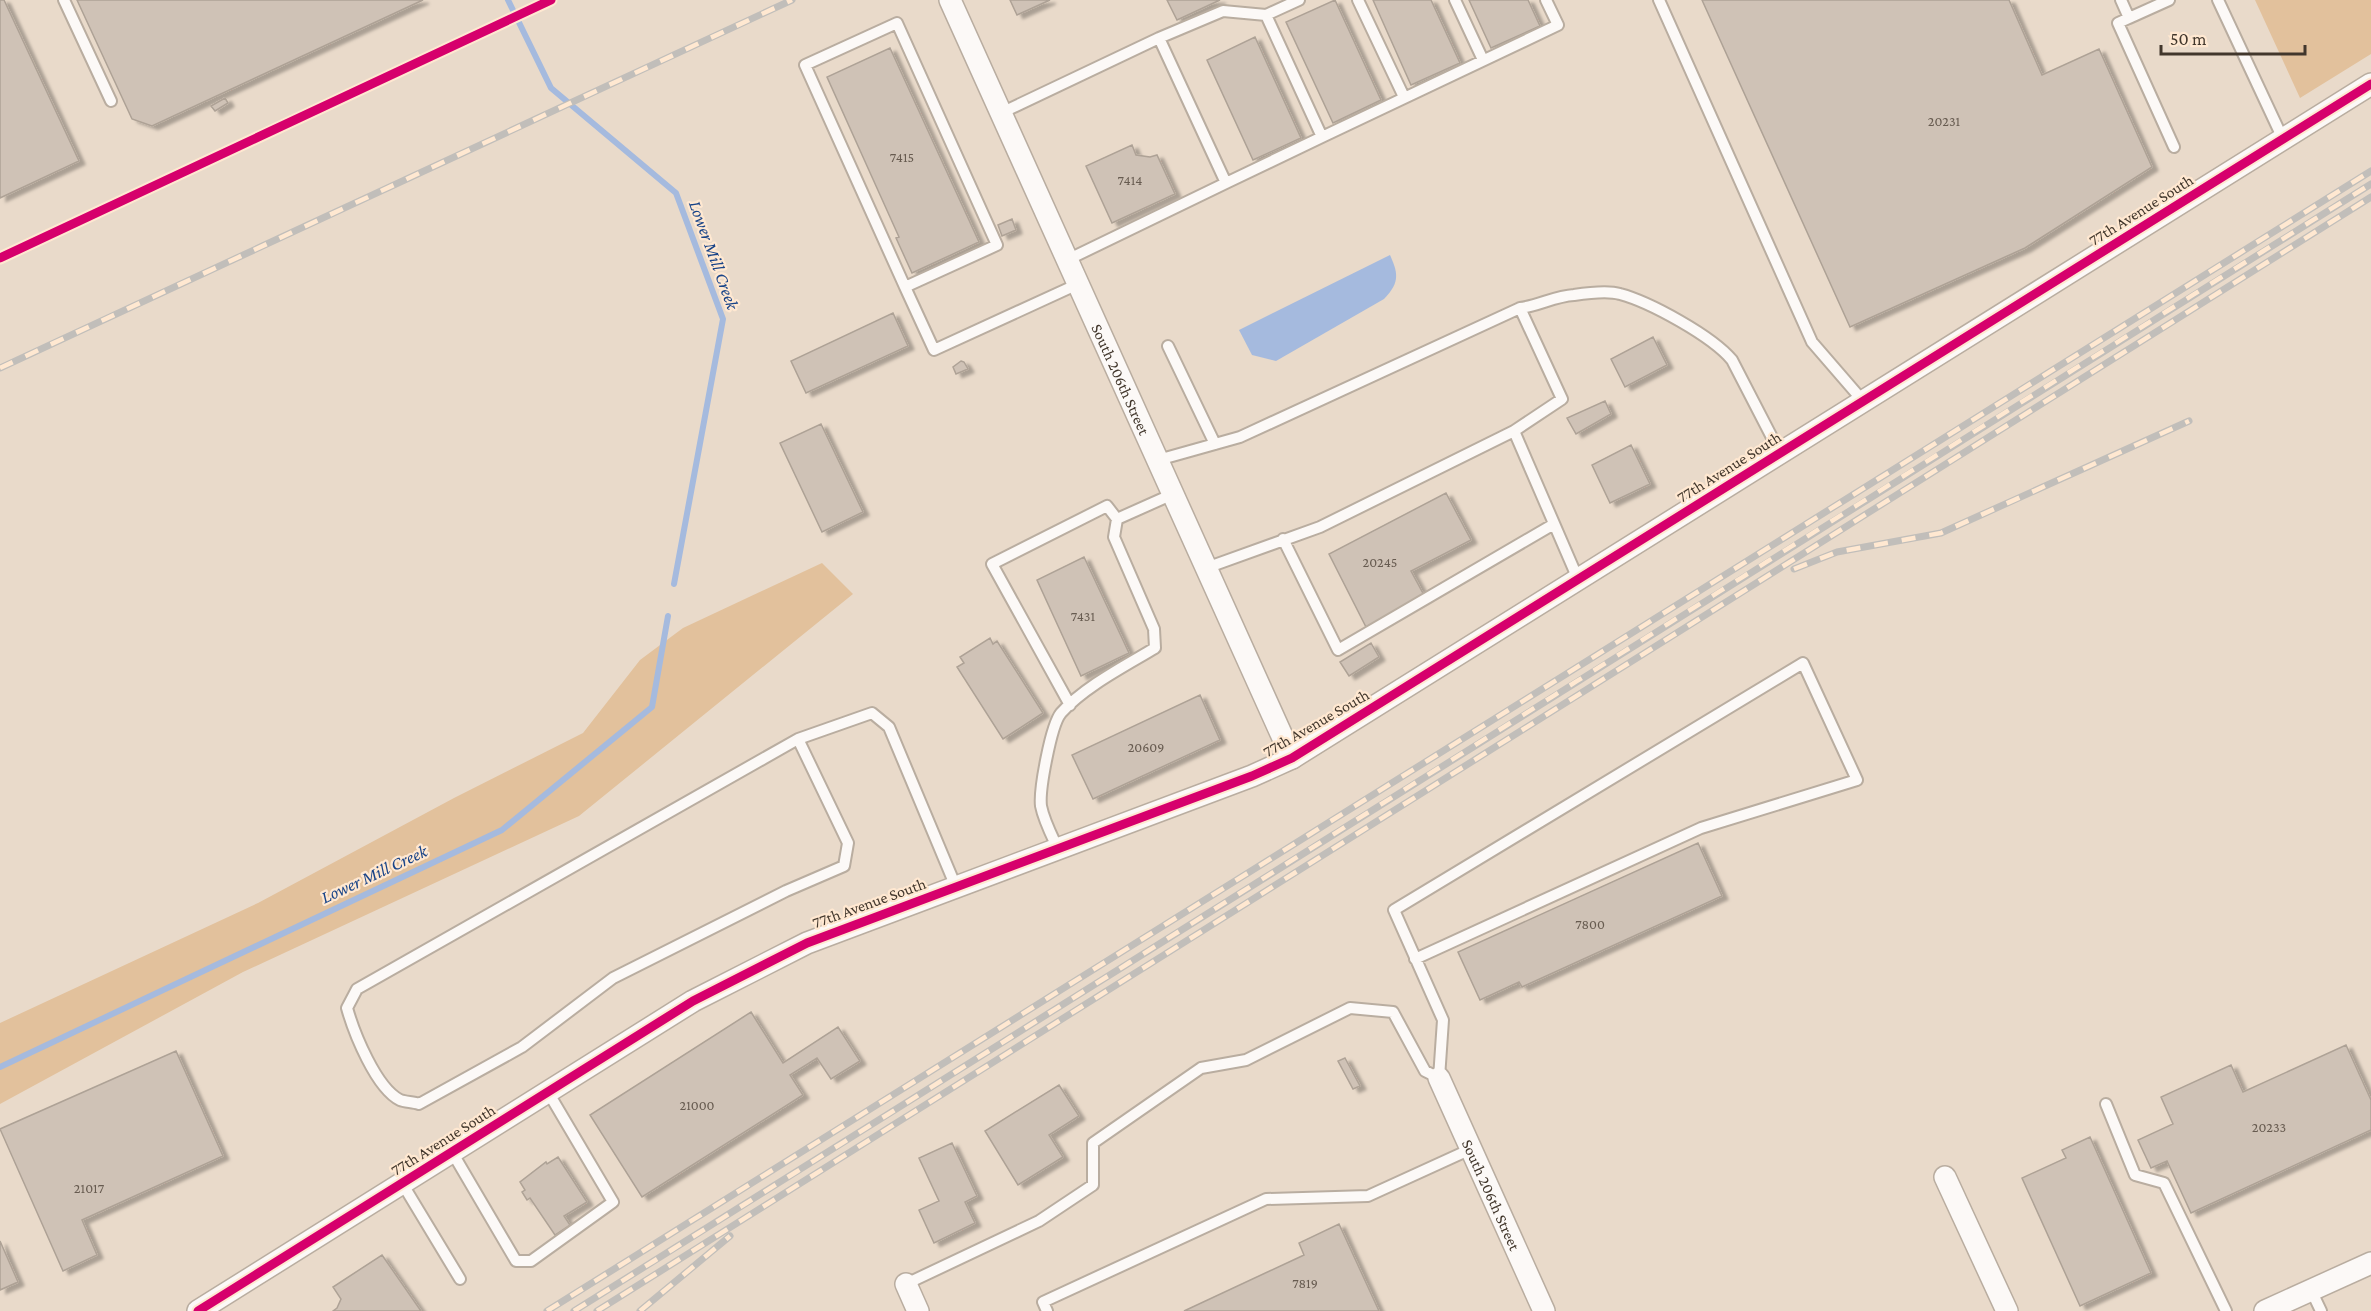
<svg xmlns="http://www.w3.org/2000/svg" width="2371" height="1311" font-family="'Crimson Pro',serif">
<defs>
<filter id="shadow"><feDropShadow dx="6" dy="3.5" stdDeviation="1.5" flood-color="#0004"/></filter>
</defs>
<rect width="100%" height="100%" fill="#e9daca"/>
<path fill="#e2c19c" d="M2255,0H2371V54L2300,98Z
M822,563L853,594L579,816L243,972L0,1104V1023L258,903L454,798L583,733L640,660L683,628Z"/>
<path fill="#a5bade" d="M1390,255C1399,275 1399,283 1384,299L1276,361L1252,355L1239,330Z"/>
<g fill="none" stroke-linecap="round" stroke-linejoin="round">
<path stroke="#a5bade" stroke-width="6" d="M508,0L551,88L676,193L723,319L674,584
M0,1067L502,830L652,707L668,616"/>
</g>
<path fill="#cfc2b6" stroke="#aea296" stroke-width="1.5" filter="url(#shadow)" d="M0,0H4L79,161L0,198Z
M77,0H423L152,126L132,119Z
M1010,0H1050L1017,15Z
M1167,0H1220L1177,20Z
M1335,0L1381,100L1333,123L1286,22Z
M1373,0H1431L1460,63L1411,85Z
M1469,0H1528L1540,26L1491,48Z
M1702,0H2009L2042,75L2099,49L2152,167L2025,248L1850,327Z
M1255,37L1301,138L1253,160L1207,60Z
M890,48L979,242L912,273L896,238L899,237L827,77Z
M225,98L228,103L215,111L211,106Z
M1132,145L1136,155L1150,157L1157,155L1175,194L1112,223L1086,166Z
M1012,219L1016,230L1002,236L998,225Z
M893,313L908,346L806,393L791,361Z
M1653,337L1667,365L1625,387L1611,359Z
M961,361L964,362L968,369L956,374L953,367Z
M1605,401L1611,414L1576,434L1567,418Z
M821,424L863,512L822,532L780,443Z
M1631,445L1650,484L1610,503L1592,465Z
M1446,493L1471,540L1411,571L1425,597L1366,627L1329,554Z
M1084,557L1129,653L1081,676L1037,580Z
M990,638L993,644L997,641L1043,713L1003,739L957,667L964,663L960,657Z
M1371,643L1379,657L1349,676L1340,662Z
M1200,695L1220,740L1093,799L1072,755Z
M1698,843L1722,896L1522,987L1519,982L1480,1000L1458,952Z
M751,1012L783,1063L838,1027L860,1061L831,1079L817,1058L790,1075L803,1095L642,1197L590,1115Z
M2346,1045L2371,1100V1130L2191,1213L2167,1161L2151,1168L2138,1140L2173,1124L2161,1097L2231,1065L2243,1092Z
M176,1051L223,1156L82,1220L97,1255L63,1271L0,1129Z
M1345,1058L1360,1086L1353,1089L1338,1061Z
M1059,1085L1079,1116L1049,1135L1063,1157L1018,1185L985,1131Z
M2090,1137L2151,1273L2080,1306L2022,1178L2066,1158L2062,1150Z
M952,1143L977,1196L965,1202L975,1223L934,1243L919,1210L939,1201L919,1158Z
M558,1157L587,1202L564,1216L570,1225L555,1235L530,1198L527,1200L522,1192L525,1190L520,1182L546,1162L547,1164Z
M1339,1224L1379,1311H1184L1304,1255L1299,1243Z
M0,1241L18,1282L0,1290Z
M382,1255L421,1311H333L337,1308L341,1299L333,1287Z"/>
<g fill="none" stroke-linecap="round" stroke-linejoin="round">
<defs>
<path id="service" d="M64,0L111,101
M1358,0L1404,97
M1455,0L1483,60
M1659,0L1812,342L1863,401
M2121,0L2129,18L2169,0
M2218,0L2283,139
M1266,15L1299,0
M2129,18L2118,23L2174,147
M1159,38L1223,11L1266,15L1322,137L1226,183
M1001,113L1159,38L1226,183L1067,260
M1322,137L1558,25L1546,0
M905,287L805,65L897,23L997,245L905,287L934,350L1078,284
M1520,308C1538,306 1555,296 1574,295C1587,293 1607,290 1620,294C1650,302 1712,336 1732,360L1780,453
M1168,346L1215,444
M1158,460L1240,437L1520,308L1562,399L1514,431
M1117,519L1173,494
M1283,539L1338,650L1554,524
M1206,568L1320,527L1514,431L1578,579
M798,739L848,843L844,866L786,891L613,978L522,1047L419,1104C413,1102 405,1102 400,1100C376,1088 354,1033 347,1008L357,989L798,739L872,713L889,727L956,887
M1058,849C1052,836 1044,821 1041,806C1039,790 1051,725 1061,713C1084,687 1125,666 1155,648L1154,629L1114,537L1117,519L1107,506L992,564L1070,705
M2106,1104L2135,1175L2164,1183L2226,1311
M452,1152L516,1261H531L613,1202L548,1092
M402,1183L460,1279
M906,1284L1039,1221L1093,1185V1143L1201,1068L1246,1060L1350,1008L1393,1012L1425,1071L1439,1078L1443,1020L1394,910L1803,663L1857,780L1701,828L1415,959
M2311,1290L2321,1311
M1047,1311L1043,1302L1266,1199L1368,1196L1471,1149"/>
<g id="minor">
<path id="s1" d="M950,0L1292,758"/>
<path id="s2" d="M1439,1078L1544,1311"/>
<path d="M1945,1177L2007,1311"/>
<path d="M906,1284L918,1311"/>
<path d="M198,1311L693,1001L807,943L1252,776L1292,758L2371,84"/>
<path d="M2265,1311L2371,1263"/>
</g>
</defs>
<use href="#service" stroke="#b9ada0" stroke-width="14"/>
<use href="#minor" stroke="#b9ada0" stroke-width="24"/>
<use href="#service" stroke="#fcf9f7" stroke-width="10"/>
<use href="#minor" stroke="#fcf9f7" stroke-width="21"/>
<defs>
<path id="rail" d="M0,368L792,0
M1794,569L1837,552L1941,533L2189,421
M547,1311L2371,171
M574,1311C1174,936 1771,557 2371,184
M597,1311L2371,197
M640,1311L730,1236"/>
</defs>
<use href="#rail" stroke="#c1beba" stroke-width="7"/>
<use href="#rail" stroke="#ffe8d1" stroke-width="4.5" stroke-dasharray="14" stroke-linecap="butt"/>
<defs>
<path id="cycleway" d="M0,258L551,0
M198,1311L693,1001L807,943L1252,776L1292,758L2371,84"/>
</defs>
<use href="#cycleway" stroke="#ffe8d1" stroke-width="13"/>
<use href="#cycleway" stroke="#d6006c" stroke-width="9"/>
</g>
<g text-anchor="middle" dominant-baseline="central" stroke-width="4.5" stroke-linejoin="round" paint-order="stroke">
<g font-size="14" fill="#675b50">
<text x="1944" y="121">20231</text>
<text x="902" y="157">7415</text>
<text x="1130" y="180">7414</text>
<text x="1380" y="562">20245</text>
<text x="1083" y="616">7431</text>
<text x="1146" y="747">20609</text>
<text x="1590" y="924">7800</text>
<text x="697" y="1105">21000</text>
<text x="2269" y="1127">20233</text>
<text x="89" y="1188">21017</text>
<text x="1305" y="1283">7819</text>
</g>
<g font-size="16" fill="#42372c" stroke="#ffe8d1">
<text transform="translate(2141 210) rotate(-32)">77th Avenue South</text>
<text stroke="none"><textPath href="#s1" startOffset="416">South 206th Street</textPath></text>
<text transform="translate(1729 467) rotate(-32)">77th Avenue South</text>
<text transform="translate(1316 723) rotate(-30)">77th Avenue South</text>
<text transform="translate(869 903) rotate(-20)">77th Avenue South</text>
<text transform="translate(443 1140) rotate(-32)">77th Avenue South</text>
<text stroke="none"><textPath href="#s2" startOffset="128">South 206th Street</textPath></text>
</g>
<g font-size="18" font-style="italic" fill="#194488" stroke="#ffe8d1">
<text transform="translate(714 255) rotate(70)">Lower Mill Creek</text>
<text transform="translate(374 874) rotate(-25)">Lower Mill Creek</text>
</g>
</g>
<path d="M2161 45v9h144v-9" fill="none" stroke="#42372c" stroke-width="3"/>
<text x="2170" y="45" font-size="18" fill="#42372c" stroke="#ffe8d1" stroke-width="4.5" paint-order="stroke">50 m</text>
</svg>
